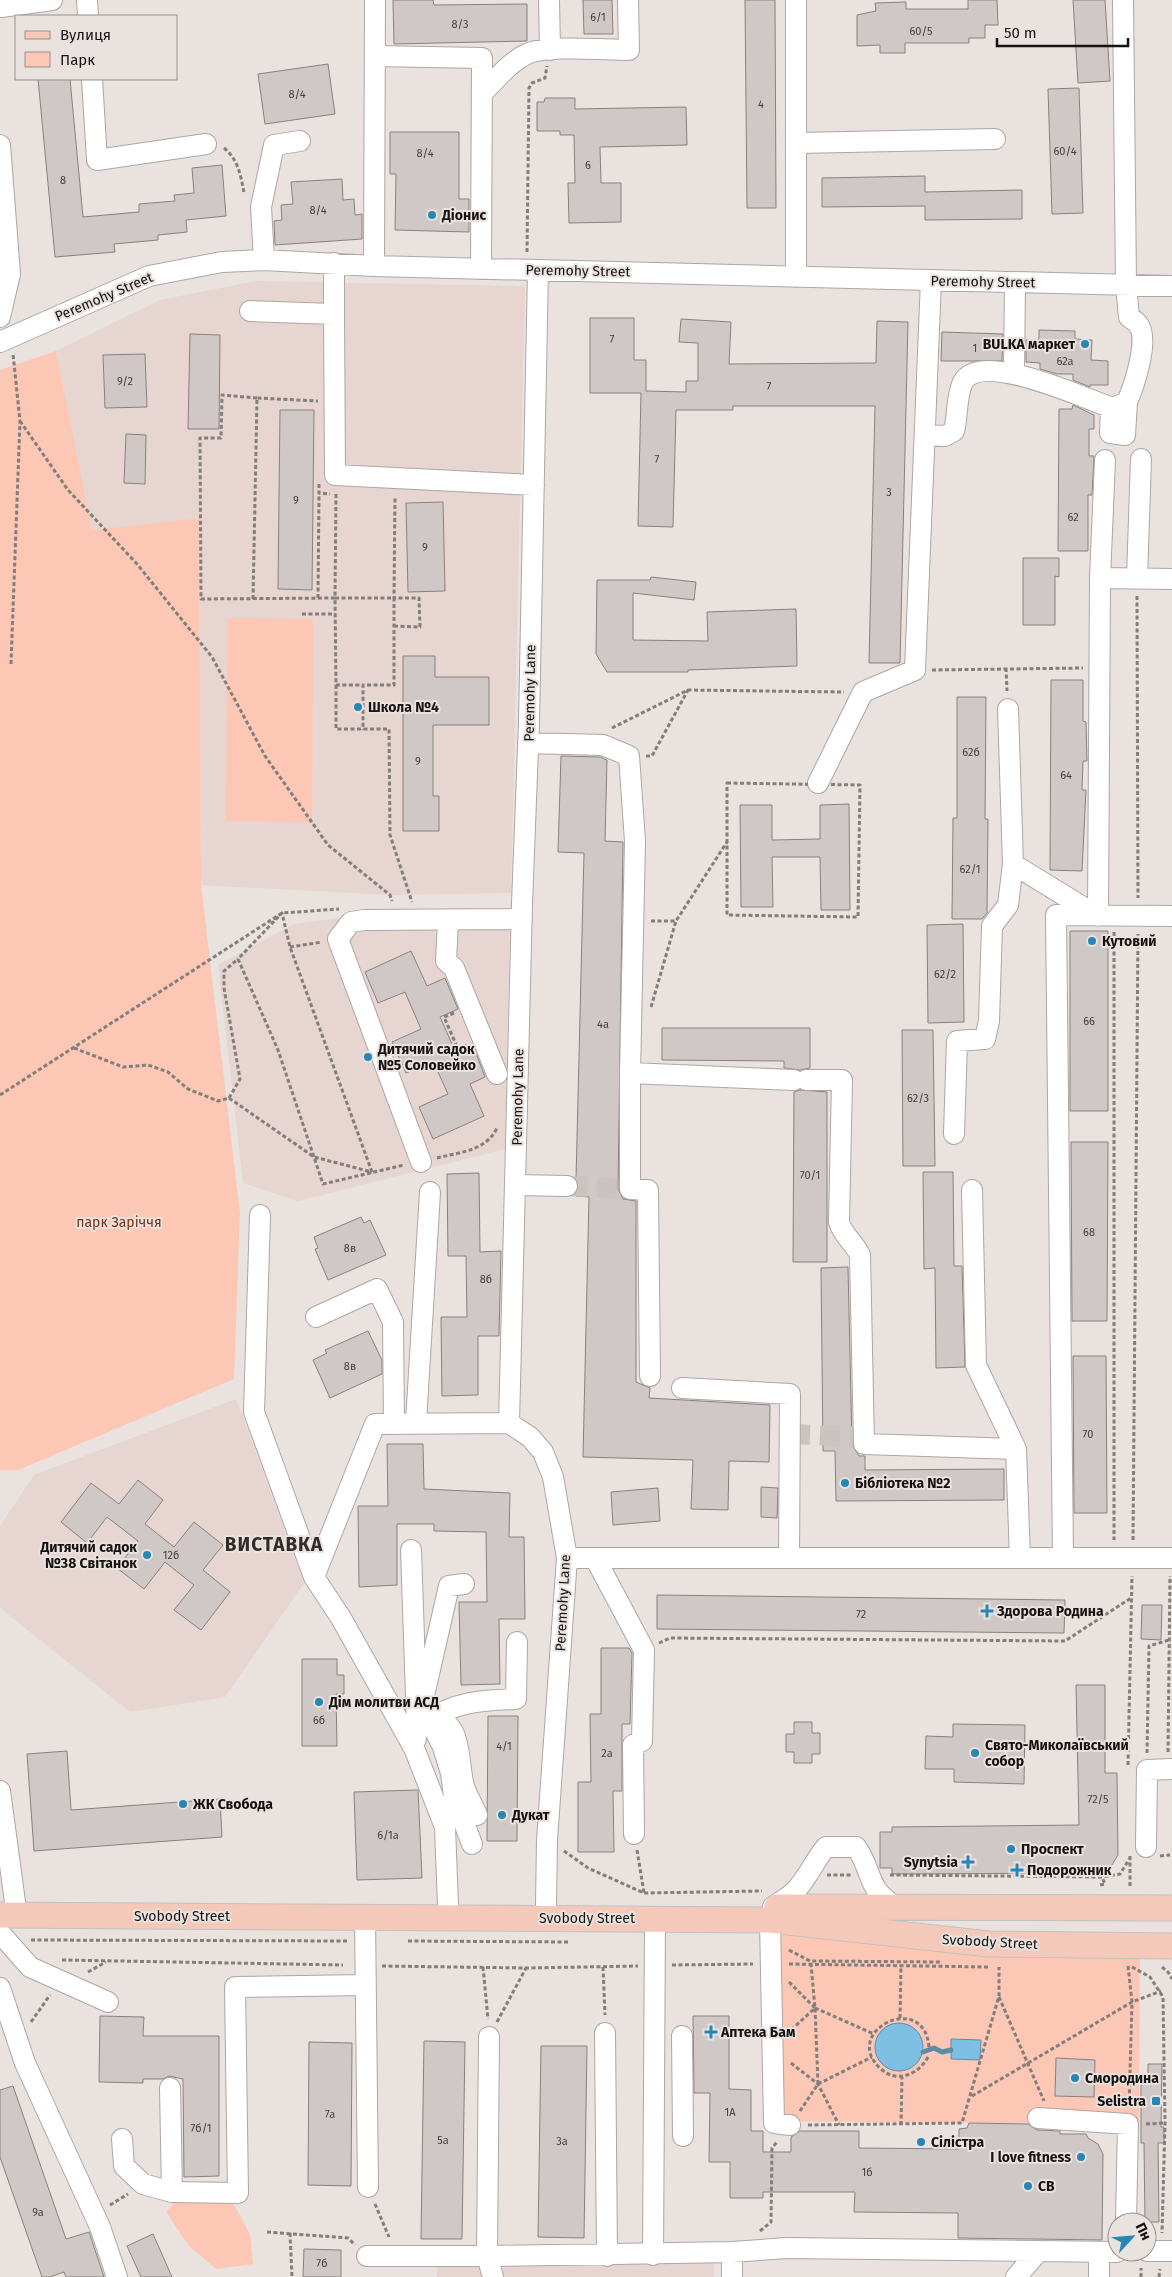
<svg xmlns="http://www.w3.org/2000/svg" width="1172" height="2277" font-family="'Fira Sans',sans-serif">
<rect width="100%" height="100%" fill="#eae2df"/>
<path fill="#e6d5d0" d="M256,281L525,286L511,893L390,895L201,885L199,518L92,530L56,351L160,300Z
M397,910L510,912L505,1149L298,1201L243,1183L218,965L294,924Z
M236,1399L304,1583L225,1697L130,1712L0,1608V1526L34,1475Z
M714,2263V2277H437V2266Z"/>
<path fill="#fcc7b4" d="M56,351L92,530L199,518L201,885L240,1213L234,1379L18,1470H0V370Z
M227,618L313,619L312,822L226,821Z
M770,1927L1140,1954L1139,2124L769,2121Z
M174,2203H233L250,2234L253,2264L216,2269L189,2246L166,2212Z"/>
<path fill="#7ec0e3" stroke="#5e8ca4" d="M875 2047a24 24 0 1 1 48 0a24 24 0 1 1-48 0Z
M951,2039L981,2040L980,2060L951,2059Z"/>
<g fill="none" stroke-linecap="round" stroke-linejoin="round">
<path stroke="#5e8ca4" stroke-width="5" d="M923,2052L934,2048L942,2052L951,2050"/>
</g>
<path fill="#d0c8c6" stroke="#88817e" d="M393,0H433L434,5L527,4V41L394,44Z
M583,0H612L613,34H584Z
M745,0H775L776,208H747Z
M968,0H997L998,25H985V38H969V43H905V53H880V45L857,46V15L876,11L875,3L906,2V9H968Z
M1073,0H1105L1110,81L1078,83Z
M328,64L335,114L265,124L258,74Z
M38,79H70L83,217L139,212V204L175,201L174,195L194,193L192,168L222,165L226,216L186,220L187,232L158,235V240L114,244L115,252L55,257Z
M1079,88L1083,213L1052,214L1048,89Z
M545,98H575V109L686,107L687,145L600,147L601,183H621V222L569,223L568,183H575L574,135H560V131H537V102H544Z
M390,132H459V199H469V232L395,230L396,174H390Z
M925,176V192L1022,190V219L925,220V206L822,207V178Z
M342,179L343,200L354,199L355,215L362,214V239L275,245L274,221L282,220L281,205L293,204L291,182Z
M590,318H634V360H646V391L686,392V381H698V343L679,342L681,319L731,322L729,364L876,363L877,321L908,322L900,663H869L875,406H733V410H676L673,527L638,526L641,393H590Z
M1039,330L1075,331V339L1092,340L1091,360L1108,361V385H1090V387L1073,380V374H1057L1040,369V363L1026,362V340H1039Z
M942,332L1003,334L1002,361H941Z
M190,334L220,335L219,429H188Z
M145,354L147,407L105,408L103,355Z
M1073,405L1094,415V429H1089V456H1094L1092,495H1088V551H1058L1059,409H1072Z
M280,410H314L312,590L278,589Z
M126,434L146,435L145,484L124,483Z
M443,502L445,591L408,592L406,503Z
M1023,558H1059V577L1055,576V625H1023Z
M651,577L696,582L694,600L633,593V640L708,641L707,612L796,609L797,666L688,670V672H607L596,654L597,580H650Z
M403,656H435V677H489V725H433V796H439V831H403Z
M1051,680H1083V721L1086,722L1087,761H1083L1082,790H1086L1082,871L1050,870Z
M957,697H986L985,819H988L987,913L982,919H952L953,818H957Z
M561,756L600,757L607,760L605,841L623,842L618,1189L623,1199L636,1201V1382L650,1388L649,1398L770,1405L769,1462L729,1461L728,1510L691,1509L693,1460L583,1457L589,1197L576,1196L579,1187L576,1179L584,853L558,852Z
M849,804L850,910H821L820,857H772L773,907H741L740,805H772V840L820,839V805Z
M963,924L964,1022L928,1023L927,925Z
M1070,931H1108V1111H1070Z
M411,951L427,986L445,978L458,1009L440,1017L456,1053L473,1045L485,1077L470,1084L484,1116L433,1139L419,1107L448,1094L433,1061L406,1073L392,1042L421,1029L405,992L378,1003L365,972Z
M662,1028H810V1068L800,1070L784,1068V1061L662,1060Z
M902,1030H933L935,1166H903Z
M800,1090L827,1092V1262H793L794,1092Z
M1071,1142H1108L1107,1321H1072Z
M923,1172H953L954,1266H962L965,1367L936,1368L935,1268L924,1269Z
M479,1173L480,1252L501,1251L499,1336H478V1395L442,1396L441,1317H467L466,1256H448L447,1174Z
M361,1217L364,1223L370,1220L386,1255L328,1280L315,1249L318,1248L314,1237Z
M848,1267L852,1444L859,1456H865V1470L1004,1469V1500L836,1501L835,1451H823L821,1268Z
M368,1331L382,1360V1374L330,1398L313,1360L327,1353L325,1350Z
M1073,1356H1106L1107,1513H1074Z
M387,1444H423L424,1489L510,1493L509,1537H524L525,1619H499L500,1684L461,1685L459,1602H487L486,1532L434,1531V1524H397V1585L359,1587L358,1506H388Z
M138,1480L163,1500L145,1524L174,1547L194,1522L223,1545L203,1570L230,1592L201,1630L174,1610L194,1585L165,1562L144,1589L117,1568L138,1541L107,1517L87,1543L61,1522L91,1483L119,1504Z
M761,1487L778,1488L777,1518L761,1517Z
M658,1488L660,1521L613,1525L611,1492Z
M657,1595L1065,1600L1064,1633L657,1629Z
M1142,1605H1162L1161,1640L1141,1639Z
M601,1648H629L632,1653L630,1724H622V1791H613L614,1852H578V1782H591L590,1714H601Z
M302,1659H337V1675H344V1694H336L337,1746H302Z
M1076,1685H1105V1773H1117L1118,1855L1110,1868L1103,1873L892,1874V1868H880V1832H892V1827L1079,1825Z
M488,1716H518L517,1841H487Z
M794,1722H812V1733H820V1754H812V1763H794V1752H786V1734H794Z
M953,1724L1025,1725L1024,1784L954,1782V1769H925L926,1736L953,1737Z
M67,1751L71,1810L220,1799L222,1837L34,1851L27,1754Z
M418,1790L422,1878L357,1880L354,1792Z
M100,2016L144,2017L143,2036H219V2176L184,2177L183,2079L169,2076L163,2079H143V2083L99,2082Z
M693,2016H729V2089L751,2090V2131H763V2152H791V2137L800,2131H859V2148L959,2149V2129L967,2128L969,2123L1028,2124L1037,2130L1060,2131V2134H1086L1088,2138L1098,2144L1103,2154L1102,2240L958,2238V2213L854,2212L855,2192H763V2198H730V2162H709L710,2093H694Z
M424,2041L465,2042L462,2239H421Z
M309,2042L352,2043L351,2186L308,2185Z
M541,2046H587L584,2238L538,2237Z
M1056,2058L1095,2060L1094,2097L1055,2096Z
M1148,2064H1162L1161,2127H1164V2143H1158L1159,2222H1145L1144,2143H1141V2078H1148Z
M13,2086L66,2239L89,2232L104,2277H66L64,2272L50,2277H42L0,2157V2090Z
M153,2234L172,2277H141L127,2246Z
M304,2249L341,2250V2277H303Z"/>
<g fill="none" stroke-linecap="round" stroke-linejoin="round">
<path stroke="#cac3c0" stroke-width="20" stroke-dasharray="20 10" stroke-linecap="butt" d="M567,1186L630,1189
M790,1434L864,1437"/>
<defs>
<path id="minor" d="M87,0L88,16
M549,0L550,50
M796,0V277
M1,7L52,0
M375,56L482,58L481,269
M92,79L97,160L206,144
M482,93C496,80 510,61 529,53C551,45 603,50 629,50L628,0
M796,143L995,139
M0,145L10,274L0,317
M264,260L261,207L274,145L300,141
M374,266L375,0
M538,270L529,722L522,904L509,1423L530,1437L543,1452L553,1477L567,1558L547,1840L546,1905
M250,311L334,314L335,475L534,485
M334,314V263
M0,342L149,276L222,262L264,260L374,266L1172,286
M1014,372L1015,282
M1111,407L1110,433L1125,435L1127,402
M925,435L945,436L954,431C958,416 956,396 963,382C981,349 1087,400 1113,408L1127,402C1134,386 1150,339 1138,324C1136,321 1131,319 1129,317L1126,285L1123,0
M1100,578L1105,460
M1137,578L1141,459
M1008,709L1013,864L1096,915
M528,743L603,745L629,756L635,841L630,1073V1189L648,1190L650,1376
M818,783L863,692L915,670L931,280
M1098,916L1100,578L1172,579
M448,921L446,961L454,968L497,1074
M630,1073L794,1080
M806,1080H842L839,1222C843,1236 854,1242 860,1255L864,1444L1016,1449
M954,1134L957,1041L985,1039L989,1021L992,926L1008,905L1013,864
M421,1162L338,939L351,922L364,920L522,919
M515,1185L567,1186
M972,1190L976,1365L1016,1449L1020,1558
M260,1215L254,1412L314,1577
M316,1317L377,1289L393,1322L394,1423
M682,1388L790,1394L789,1558
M416,1422L430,1192
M411,1550L417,1726L416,1739
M567,1558H1172
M595,1558L644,1650L642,1741L633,1745L634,1834
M1063,1558L1056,915L1172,916
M423,1700L449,1586L464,1584
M425,1721C457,1702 480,1700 516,1699L517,1642
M0,1791L15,1902
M472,1844L454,1796L451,1773L443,1747L429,1719C464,1717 457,1762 464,1786C467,1796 473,1805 477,1815
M1146,1847L1147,1770L1172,1769
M448,1905L445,1827L414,1748L341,1618L314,1577L375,1424L509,1423
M773,1907C780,1902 787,1898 793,1893C807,1880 814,1861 826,1847H856C874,1872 865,1889 897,1907
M365,1917L368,2187
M770,1920L774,2123L790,2125
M0,1933L30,1967L108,2002
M0,1988L25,2063L100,2227L117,2277
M605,2033L607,2256
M682,2036L683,2136
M170,2088L172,2192L238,2193L235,1987L365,1985
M1038,2118L1128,2124L1126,2222
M122,2139L124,2166L143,2184L172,2192
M1147,2251H1172
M653,2255L655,1919
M367,2256H487L489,2037
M493,2277L487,2256L732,2252
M732,2277V2252L787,2248L1117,2252
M1016,2277L1038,2252
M1099,2277V2252"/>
<path id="major" d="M777,1907L1172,1908
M0,1915L770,1920L989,1944L1172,1946"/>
</defs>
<use href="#minor" stroke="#aea6a4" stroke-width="22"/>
<use href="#major" stroke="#c2c1c1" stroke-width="27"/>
<path stroke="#837d7b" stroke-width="3" stroke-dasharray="4 2.5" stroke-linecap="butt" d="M224,148C238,159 241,176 244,193
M527,252L529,88L532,83L545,78L547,66
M257,398L222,395L221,438H200L201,599L335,598L336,685H363V730
M20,421L68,490L137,564L212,657L265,756L328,845L390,895L392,901
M319,484V493L330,494
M336,494L335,598H394V685H363
M1137,596L1138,898
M318,598L319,493
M253,599L257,398L318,401
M302,614H335
M394,626L420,627L419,598H394L395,496
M11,664L20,421L13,354
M1006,668L1007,691
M932,670L1083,668
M336,685V729H389L390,835L412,902
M612,728L688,690L844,692
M646,756H652L688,690
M727,783L860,785L858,917L727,915Z
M651,921H676L727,842
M1114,932V1540
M290,947L322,942
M651,1007L676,921
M454,1013L444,1017L458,1049L467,1045
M74,1048L123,1067L148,1065L168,1072L188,1089L218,1101L229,1098L314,1157L372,1172
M0,1095L282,913L339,909
M229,1098L240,1079L224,988V971L238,959
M437,1158C460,1152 486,1151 497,1128
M372,1172L290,947L282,913L238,959L278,1050L323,1184L404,1165
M1133,1540L1138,934
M659,1643L670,1638L1065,1641L1131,1598
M1168,1752L1170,1576
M1147,1753L1149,1646L1169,1640
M1128,1765L1132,1576
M637,1850L644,1893
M564,1851L588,1868L644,1893L762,1891
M1130,1856V1887
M1160,1856L1170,1855
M827,1875H851
M890,1875L1102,1877L1120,1874L1130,1858
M1100,1885L1105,1884L1102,1877
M31,1940L347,1941
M408,1941L569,1942
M789,1950L810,1961L942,1962
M62,1960L343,1965
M789,1964L988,1967
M672,1965L753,1964
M382,1966L526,1968L638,1966
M1128,1966L1132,2002L1129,2108
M483,1967L488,2019
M603,1967L605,2015
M1132,1967L1150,1977L1163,1997L1165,2123L1162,2233
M1162,1967L1168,1972L1172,1979
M88,1972L106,1962
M789,1982L815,2008L790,2031
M999,1997L1044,2101
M815,2008L874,2034
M900,2018L901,1965
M31,2022L50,1995
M497,2022L526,1968
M928,2057C919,2074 897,2084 881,2069C839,2032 924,1989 929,2047
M791,2063L818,2084L839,2125
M818,2084L872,2057
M972,2096L1132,2002L1161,1991
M800,2111L818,2084L815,2008L811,1964
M1146,2124L1165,2123
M808,2125L962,2123L999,1996V1967
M901,2125L902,2077
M375,2204L389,2237
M110,2205L128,2194
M760,2231L771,2222L772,2148L777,2142
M267,2232L348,2238L355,2245
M290,2233L292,2277
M1141,2277V2268
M1159,2277L1160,2269"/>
<use href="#minor" stroke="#fff" stroke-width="20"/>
<use href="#major" stroke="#f5c9ba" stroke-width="25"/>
</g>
<g fill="#2787b2" stroke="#eae2df" stroke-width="2">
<circle cx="432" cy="215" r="5"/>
<circle cx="1085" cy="344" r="5"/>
<circle cx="358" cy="707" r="5"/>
<circle cx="1092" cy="941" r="5"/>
<circle cx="368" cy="1057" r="5"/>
<circle cx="845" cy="1483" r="5"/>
<circle cx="147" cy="1555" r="5"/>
<path d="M984.5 1603.5h5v5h5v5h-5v5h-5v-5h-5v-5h5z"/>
<circle cx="319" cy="1702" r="5"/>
<circle cx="975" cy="1753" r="5"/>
<circle cx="183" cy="1804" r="5"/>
<circle cx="502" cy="1815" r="5"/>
<circle cx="1011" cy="1849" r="5"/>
<path d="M965.5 1854.5h5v5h5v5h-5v5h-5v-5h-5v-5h5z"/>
<path d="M1014.5 1862.5h5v5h5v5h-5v5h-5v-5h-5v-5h5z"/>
<path d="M708.5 2024.5h5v5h5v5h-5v5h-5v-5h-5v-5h5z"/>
<circle cx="1075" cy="2078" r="5"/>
<rect x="1151" y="2096" width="10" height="10" rx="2.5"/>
<circle cx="921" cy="2142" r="5"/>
<circle cx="1081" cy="2157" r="5"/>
<circle cx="1028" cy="2186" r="5"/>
</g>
<g text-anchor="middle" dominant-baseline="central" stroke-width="4" stroke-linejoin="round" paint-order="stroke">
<g font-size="11" fill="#44403e">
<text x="598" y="17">6/1</text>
<text x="460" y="24">8/3</text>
<text x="921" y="31">60/5</text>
<text x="297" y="94">8/4</text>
<text x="761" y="104">4</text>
<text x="1065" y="151">60/4</text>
<text x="425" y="153">8/4</text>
<text x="588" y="165">6</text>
<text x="63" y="180">8</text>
<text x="318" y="210">8/4</text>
<text x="612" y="339">7</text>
<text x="975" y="348">1</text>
<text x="1065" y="361">62а</text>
<text x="125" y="381">9/2</text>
<text x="769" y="386">7</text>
<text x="657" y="459">7</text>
<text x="889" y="492">3</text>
<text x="296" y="500">9</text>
<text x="1073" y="517">62</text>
<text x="425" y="547">9</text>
<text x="971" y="752">62б</text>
<text x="418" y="761">9</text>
<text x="1066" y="775">64</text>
<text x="970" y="869">62/1</text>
<text x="945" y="974">62/2</text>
<text x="1089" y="1021">66</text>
<text x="603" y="1024">4а</text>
<text x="918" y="1098">62/3</text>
<text x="810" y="1175">70/1</text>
<text x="1089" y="1232">68</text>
<text x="350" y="1248">8в</text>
<text x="486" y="1279">8б</text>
<text x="350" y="1366">8в</text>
<text x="1088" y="1434">70</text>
<text x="171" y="1555">12б</text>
<text x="861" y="1614">72</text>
<text x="319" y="1720">6б</text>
<text x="504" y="1746">4/1</text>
<text x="607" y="1753">2а</text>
<text x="1098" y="1799">72/5</text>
<text x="388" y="1835">6/1а</text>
<text x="730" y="2112">1А</text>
<text x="330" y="2114">7а</text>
<text x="201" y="2128">7б/1</text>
<text x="443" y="2140">5а</text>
<text x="562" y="2141">3а</text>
<text x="867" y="2172">1б</text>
<text x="38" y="2212">9а</text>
<text x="322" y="2263">7б</text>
</g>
<g font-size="14" font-weight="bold" fill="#151211" stroke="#eae2df" text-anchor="start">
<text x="442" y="215">Діонис</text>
<text x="1075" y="344" text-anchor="end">BULKA маркет</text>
<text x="368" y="707">Школа №4</text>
<text x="1102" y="941">Кутовий</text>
<text x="378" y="1049">Дитячий садок<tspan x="378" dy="16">№5 Соловейко</tspan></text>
<text x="855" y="1483">Бібліотека №2</text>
<text x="137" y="1547" text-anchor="end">Дитячий садок<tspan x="137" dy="16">№38 Світанок</tspan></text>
<text x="997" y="1611">Здорова Родина</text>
<text x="329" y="1702">Дім молитви АСД</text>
<text x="985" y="1745">Свято-Миколаївський<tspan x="985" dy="16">собор</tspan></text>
<text x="193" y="1804">ЖК Свобода</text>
<text x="512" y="1815">Дукат</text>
<text x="1021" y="1849">Проспект</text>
<text x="958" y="1862" text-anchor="end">Synytsia</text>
<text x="1027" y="1870">Подорожник</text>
<text x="721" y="2032">Аптека Бам</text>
<text x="1085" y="2078">Смородина</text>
<text x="1146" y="2101" text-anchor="end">Selistra</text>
<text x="931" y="2142">Сілістра</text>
<text x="1071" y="2157" text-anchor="end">I love fitness</text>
<text x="1038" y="2186">СВ</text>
</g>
<g font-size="14" fill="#151211" stroke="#eae2df">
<text transform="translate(578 271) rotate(1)">Peremohy Street</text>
<text transform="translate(983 282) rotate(1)">Peremohy Street</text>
<text transform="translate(104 297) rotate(-23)">Peremohy Street</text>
<text transform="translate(530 693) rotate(-89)">Peremohy Lane</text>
<text transform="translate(518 1097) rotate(-89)">Peremohy Lane</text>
<text transform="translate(563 1603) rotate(-87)">Peremohy Lane</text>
<text x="182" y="1916">Svobody Street</text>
<text x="587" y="1918">Svobody Street</text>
<text transform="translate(990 1942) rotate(3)">Svobody Street</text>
</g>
<g font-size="14" fill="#7c3013" stroke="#eae2df">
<text x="119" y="1222">парк Заріччя</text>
</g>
<g font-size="19" font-weight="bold" letter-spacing="1" fill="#312b29" stroke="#eae2df">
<text x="274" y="1544">ВИСТАВКА</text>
</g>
</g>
<rect x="15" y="15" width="162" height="65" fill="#eae2df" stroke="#958f8d"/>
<rect x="25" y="31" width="25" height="8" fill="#f5c9ba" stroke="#958f8d"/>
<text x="60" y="40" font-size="15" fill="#151211">Вулиця</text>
<rect x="25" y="52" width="25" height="15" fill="#fcc7b4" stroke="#958f8d"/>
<text x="60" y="65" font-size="15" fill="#151211">Парк</text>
<g transform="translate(1132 2237) rotate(64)"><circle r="24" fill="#eae2df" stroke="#958f8d"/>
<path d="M0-4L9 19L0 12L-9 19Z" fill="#2787b2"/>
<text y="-8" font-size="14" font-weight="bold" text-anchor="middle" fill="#151211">Пн</text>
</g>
<path d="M997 38v8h131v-8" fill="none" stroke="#151211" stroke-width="2.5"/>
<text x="1004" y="38" font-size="15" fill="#151211" stroke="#eae2df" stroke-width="4" paint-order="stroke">50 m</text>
</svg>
